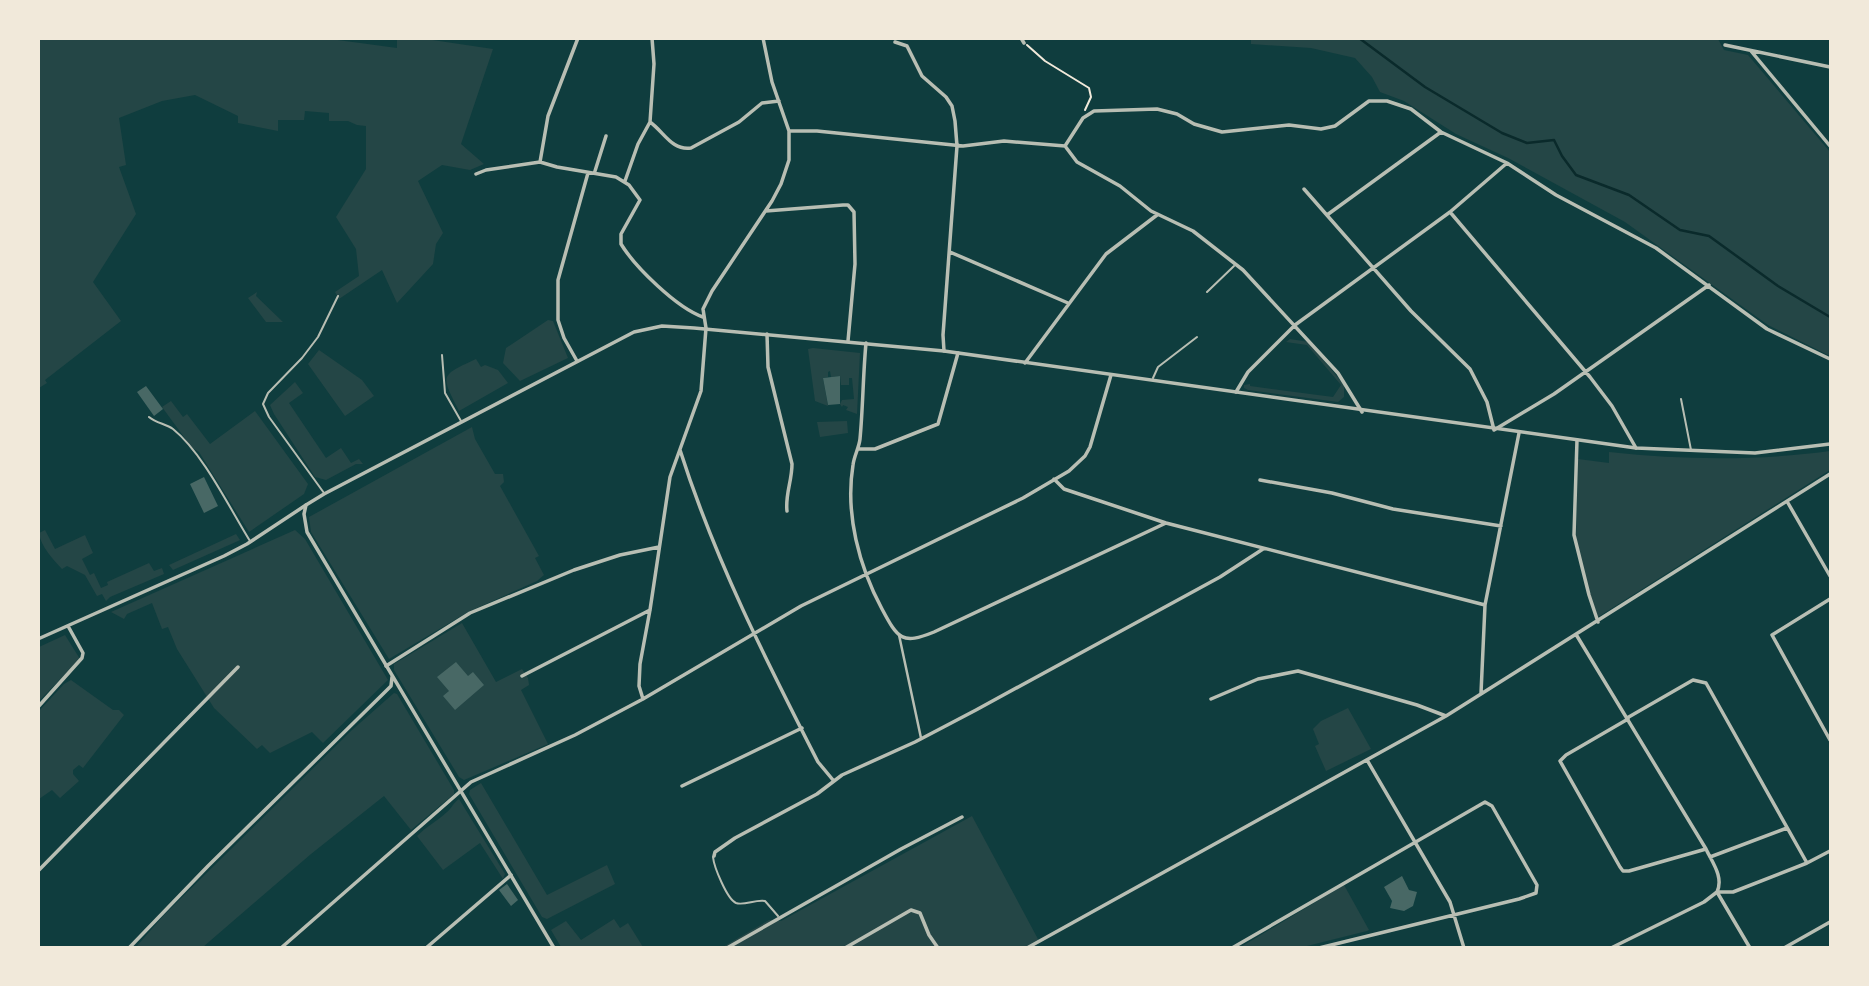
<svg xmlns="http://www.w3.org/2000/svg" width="1869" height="986" font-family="Roboto,sans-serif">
<rect width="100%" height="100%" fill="#0f3d3e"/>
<path fill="#244646" d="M323,38L397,48V39L419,38L493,49L461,144L484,164L470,170L442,165L418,181L443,233L436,244L433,264L397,303L382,270L339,299L335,292L359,276L356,249L336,217L366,169V126L357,125L348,121H329V113L305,111L304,120H278V131L238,123V116L195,95L162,101L119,118L126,165L119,167L136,214L93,282L121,321L45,380L47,383L39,388L38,39Z
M1251,39H1718L1724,50L1748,55L1830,152V356L1768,325L1625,222L1508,158L1456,134L1404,101L1380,92L1372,77L1355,58L1311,48L1251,44Z
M257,292L256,296L283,322H266L248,298Z
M548,320L553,321L568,358L520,381L503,363L506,348Z
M1290,339L1309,342L1344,385V397L1338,402L1248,390L1244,388V385L1250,384V386L1333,397L1341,385L1307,345L1286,342Z
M813,348L860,353L857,414L846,410L848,407L843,405L842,407L840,404L842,400L854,399L852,378H849V385H841L840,376L831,377L830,371L828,372V377L823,378L828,406L815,401L808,349Z
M319,350L362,380L374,396L345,416L308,364Z
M476,359L481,367L485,365L498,370L508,383L459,411C441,375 439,376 476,359Z
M295,382L303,393L289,403L326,458L341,448L351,463L359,459L363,464H356L326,480L315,477L274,414L270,405Z
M171,401L183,417L187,414L210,444L255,411L308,484L304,494L249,532L199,452L192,448L162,407Z
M847,421L848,433L820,437L817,422Z
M472,427L475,439L495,474H503L504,482L500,486L539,556L535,558L544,575L537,581L468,612L389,659L311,532L309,517Z
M1830,451V470L1598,617L1588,590L1576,539L1578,459L1609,463V452C1684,460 1756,461 1830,451Z
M45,530L55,549L85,535L93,553L82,559L90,575L94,573L101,588L108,585L107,582L149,563L154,571L162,568L164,574L110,597L106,601L102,594L97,596L85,575L67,566L62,569C53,559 41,547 39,533Z
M295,530L305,539L388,680L323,743L312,732L270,753L262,745L257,749L214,708L177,649L168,627L162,629L152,603L127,614L124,619L111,612Z
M236,534L240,540L238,541L173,570L169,565Z
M462,623L496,682L522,669L528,678L529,685L521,690L548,744L464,780L459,777L394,670V664Z
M65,635L80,659L39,701V647Z
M71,680L113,710H119L124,715L83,768L79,765L73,770V774L79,781L60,798L52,790L39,799V711L64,684Z
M394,693L397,694L454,790V794L411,830L384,796L311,854L203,947H136L164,915L352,730Z
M1348,708L1371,749L1326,771L1315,746L1319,744L1313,729L1321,721Z
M481,783L547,895L607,865L615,884L547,919L542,917L469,794L470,790Z
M459,799L505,874L503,879L480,843L443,870L417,836C427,826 437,821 447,812C452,808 453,803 459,799Z
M972,816L1039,941L1026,948H721L769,920L781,921Z
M1344,885L1369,930L1367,931L1303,947L1239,948Z
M614,919L620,928L628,923L643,947H561L551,930L566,921L581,940Z"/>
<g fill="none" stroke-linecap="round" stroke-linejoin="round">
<path stroke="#0a2a2b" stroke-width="2.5" d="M1359,38L1425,87L1502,133L1527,143L1554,140L1562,156L1576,175L1629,195L1680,230L1709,236L1778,286L1830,317"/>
</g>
<path fill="#486865" d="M840,376V404L828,405L823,378Z
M146,386L163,409L154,416L137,392Z
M204,477L218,506L204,513L190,484Z
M456,662L468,676L473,672L484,685L455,710L443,696L449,691L437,677Z
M1402,876L1409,890L1417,892L1413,906L1404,911L1390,908L1392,901L1384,887Z
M507,884L518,900L511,906L499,890Z"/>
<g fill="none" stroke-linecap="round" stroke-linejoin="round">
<path stroke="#f1e9da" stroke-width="2" d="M1027,45L1045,61L1089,88L1091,97L1085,110"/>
<path stroke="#b8beb3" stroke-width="2" d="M1207,292L1234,266
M442,355L445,393L461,421
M1153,378L1158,367L1197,337
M1681,399L1691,450
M149,417C156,423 166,424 173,429C203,453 230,509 250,541
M324,493L269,417L263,404L268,393L302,358L318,337L338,296
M713,857C714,867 727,899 736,903C744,906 756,899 765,901L778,916"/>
<path stroke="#b8beb3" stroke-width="2.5" d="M899,635L921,738"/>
<path stroke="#b8beb3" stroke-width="3.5" d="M1021,38L1024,43
M895,42L907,46L922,76L946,97L952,106L955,121L957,146L943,335L944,351
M1725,45L1830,67
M1751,51L1830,146
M650,122C664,132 672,151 691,148L739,122L762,103L779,101
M789,131H817L963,146L1004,141L1065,146
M1065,146L1083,118L1094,111L1157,109L1177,114L1194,124L1222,132L1289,125L1321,129L1335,126L1369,101H1387L1411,109L1441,132L1507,163L1556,195L1656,248L1767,329L1830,359
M1065,146L1077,162L1120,186L1151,211L1193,231L1243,270L1338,373L1362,412
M540,162L548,116L578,38
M595,171L606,136
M476,174L486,170L540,162L557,167L616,177L629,185L640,200L621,234V244C635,267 677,308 703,317
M625,181L638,144L650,122L654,64L652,38
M1304,189L1411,311L1470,369L1487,402L1494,430L1554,394L1709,285
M766,211L843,205H848L854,212L855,264L848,341
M1450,212L1590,377L1612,406L1636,448
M1327,215L1441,132
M950,252L1068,303
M767,334L768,367L792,464C792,481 785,495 787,511
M866,343C863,375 863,407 860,439C859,448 854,456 853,465C845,514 859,566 882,609C898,639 902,645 934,632L1166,523
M577,361L564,338L558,320V280L588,173
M1025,363L1106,254L1157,215
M1236,392L1248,372L1295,325L1450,212L1507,163
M1577,440L1574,535L1589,595L1598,622
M858,449H875L938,424L958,353
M680,450C715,560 766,660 818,762L833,780
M1054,479L1064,489L1166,523L1485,605
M1260,480L1332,493L1393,509L1501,526
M1788,503L1830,576
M1830,599L1772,635L1830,740
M1577,636L1706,849C1712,862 1724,877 1717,892L1750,948
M38,639L224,556L247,544L306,505
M386,666L470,613L574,570L620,555L659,547
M522,676L650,610
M1481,693L1485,605L1519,433
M643,699L639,686L640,664L650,610L670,477L701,391L706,328L703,309L712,291L772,201L781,184L789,160V131L772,82L763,38
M1211,699L1258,679L1298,671L1417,705L1446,716
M38,707L82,658L83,653L68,626
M1627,718L1693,680L1706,683L1807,863
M1628,719L1566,755L1560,761L1620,867L1623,871H1629L1706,849
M1367,760L1450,902L1464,948
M682,786L802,728
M714,856L715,852L735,838L817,794L842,775L915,742L976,710L1220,577L1263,549
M1710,857L1787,828
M38,871L238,667
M281,948L471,782L575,735L643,699L801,606L1023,498L1069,471L1085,456L1090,447L1111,375
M426,948L511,875
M727,948L901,849L962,817
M845,948L911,910L920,913L929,935L938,948
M1027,948L1446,716L1830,474
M1232,948L1485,802L1492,806L1537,885L1536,893L1519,899L1319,948
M1611,948L1704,902L1717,892H1733L1807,863L1830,851
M1784,948L1830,922"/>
<path stroke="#b8beb3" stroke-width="3.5" d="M129,948L208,866L387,690L391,686L392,677
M554,948L307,532L304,514L306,505L324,494L634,332L662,326L694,328L944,351L1636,448L1755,453L1830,444"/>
</g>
<rect width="1869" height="986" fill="none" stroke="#f1e9da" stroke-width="80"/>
</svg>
